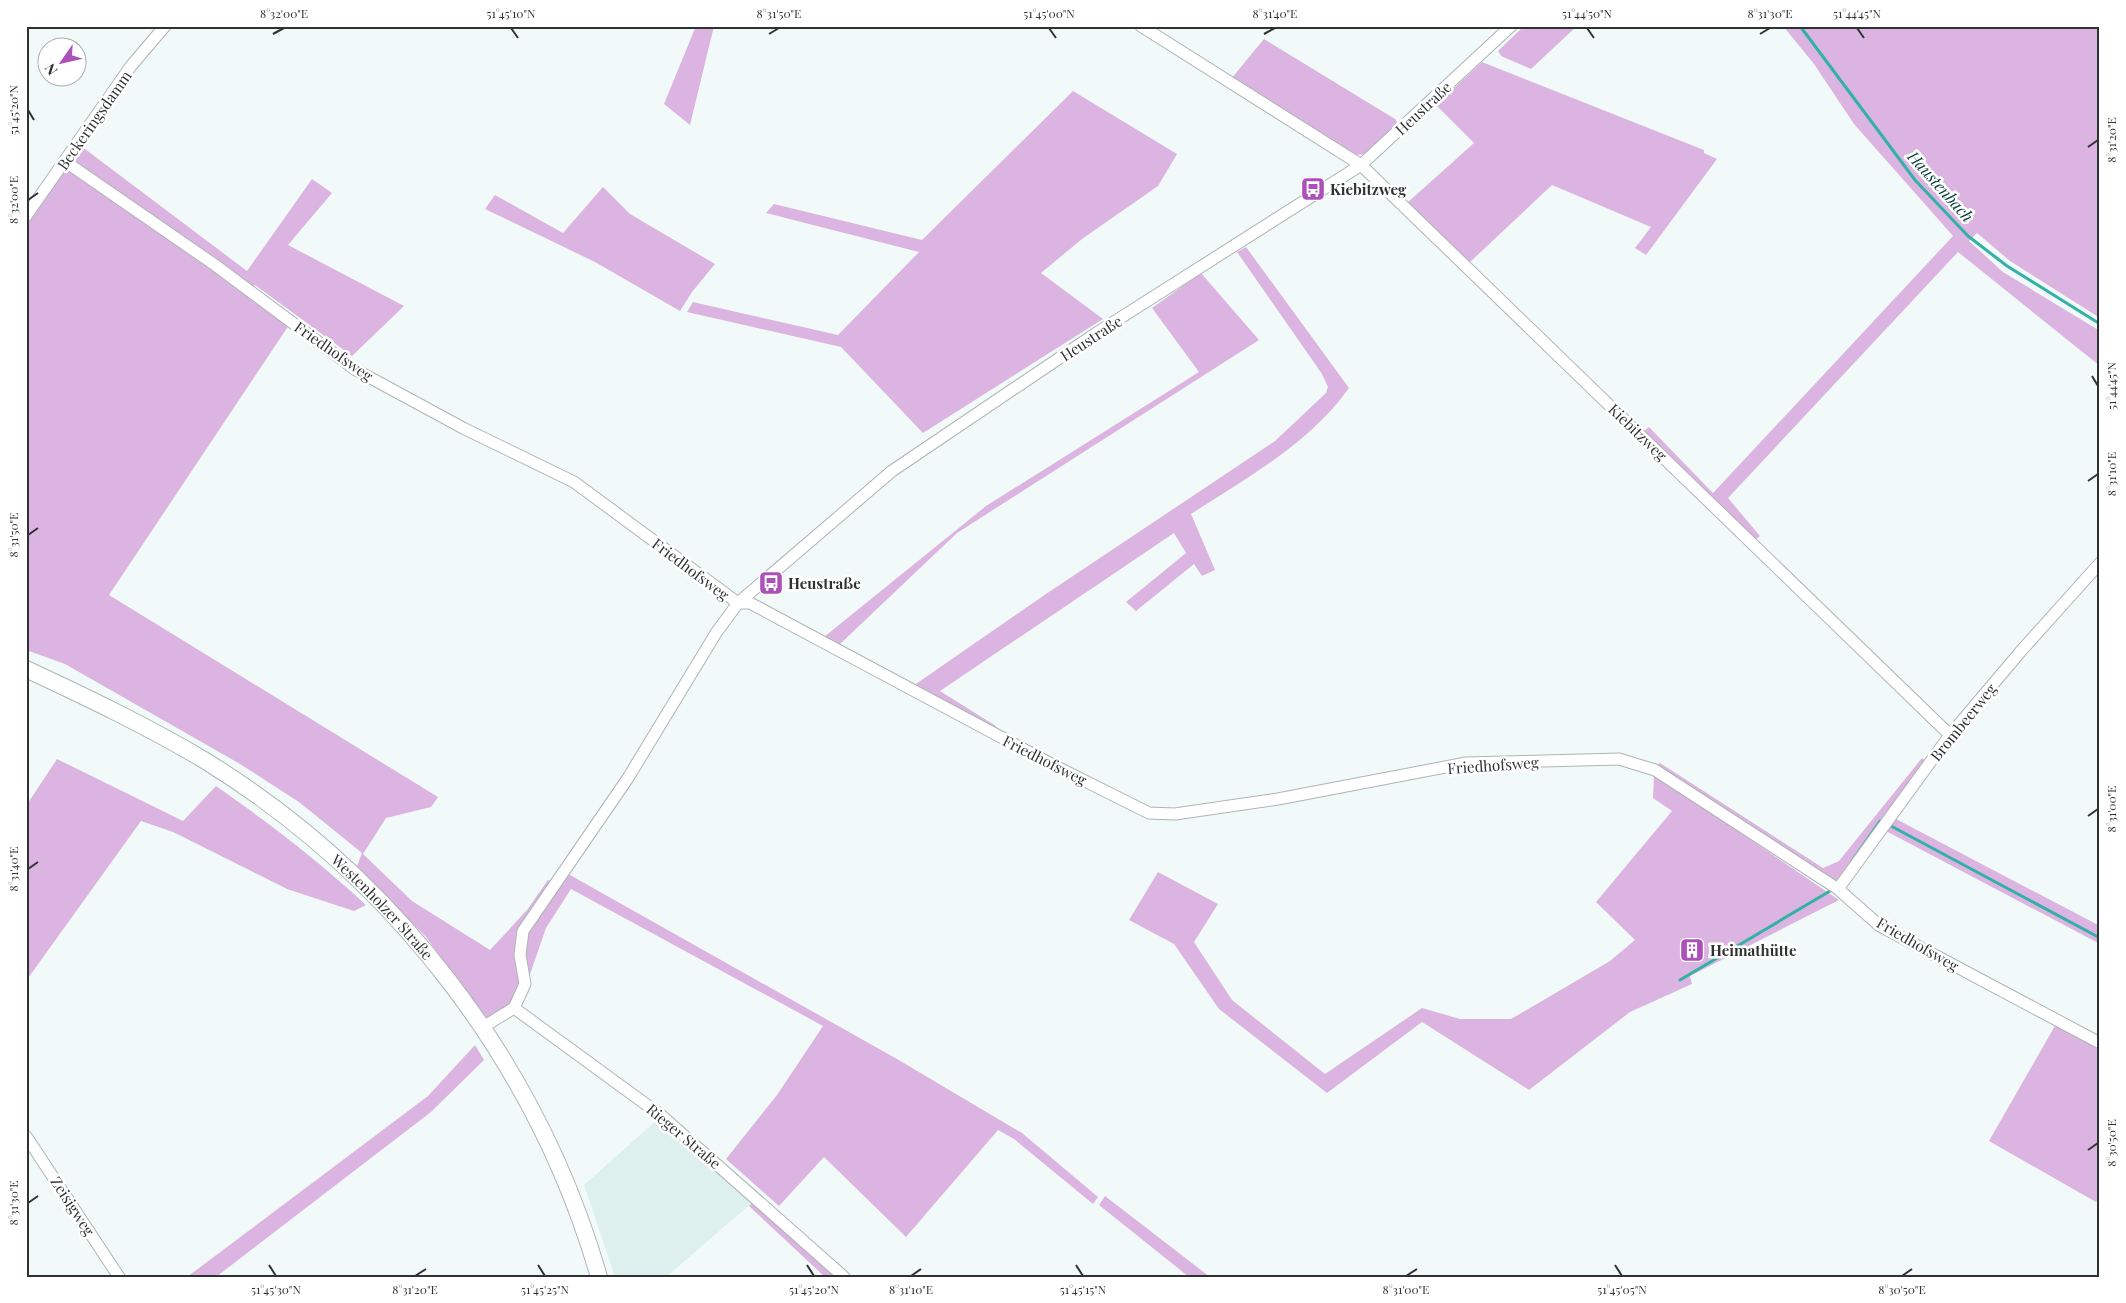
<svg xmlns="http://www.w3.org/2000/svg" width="2126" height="1303" font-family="'Playfair Display',serif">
<rect width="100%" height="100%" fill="#f1faf9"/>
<path fill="#def0ee" d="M657,1120L754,1201L666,1277H615L584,1185Z"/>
<path fill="#dcb4e1" d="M696,26H714L690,125L664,104Z
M1524,26H1577L1531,69L1501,56L1498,51Z
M1783,26H2100V318L2010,261L1977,233L1969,241L2003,272L2100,331V366L1958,252L1728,498L1760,536L1754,541L1643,432L1649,427L1713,493L1953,236L1854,124L1814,64Z
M1264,39L1395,119L1399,125L1366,154L1355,155L1231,79Z
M1482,62L1704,150V153L1717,159L1646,255L1635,248L1651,227L1552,185L1469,263L1407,203L1474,143L1436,105Z
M1073,91L1177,154L1158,186L1082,239L1041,273L1103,319L923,433L841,347L687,312L693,302L838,335L919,252L766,213L774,204L922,240Z
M81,146L247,271L312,179L332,193L288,245L404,306L352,356L255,285L251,288L70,162Z
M65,168L213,268L289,325L109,595L438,797L431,807L386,818L363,854L412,901L490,950L527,910L548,880L559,883L565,875H570L897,1059L1022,1133L1098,1197L1093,1204L1014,1139L998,1130L906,1237L824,1157L779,1206L726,1159L777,1095L823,1026L571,889L546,928L519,1006L487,1019L426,937L357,866L362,853L299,802L240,764L65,664L26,650V222Z
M603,187L630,214L715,264L692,292L680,311L595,262L485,209L495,195L563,233Z
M1246,247L1349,388C1308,445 1248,477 1191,514L1215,570L1202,576L1194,564L1136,611L1126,602L1186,553L1174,533L940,691L996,726L994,731L913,686L1046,594L1275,441L1326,393L1328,387L1322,374L1237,252Z
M1201,273L1259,340L957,533L839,645L824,637L986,506L1199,372L1152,308Z
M1922,758L1928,762L1837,887L1656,766L1660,763L1823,868L1839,861Z
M57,759L183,821L216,786C269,823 319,861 366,905L354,911L287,889L173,832L141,821L26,981V806Z
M1654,774L1839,900L1690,976L1692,984L1630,1012L1529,1090L1422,1022L1327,1093L1219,1009L1174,944L1129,920L1158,872L1218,904L1194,942L1232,1000L1325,1074L1422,1008L1460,1019H1511L1610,961L1635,940L1596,902L1672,811L1653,798Z
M1896,819L2100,926V944L1886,831Z
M2056,1024L2100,1050V1196L2096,1202L1989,1141Z
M475,1045L484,1060L431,1112L216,1277H187L428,1096Z
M1105,1196L1210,1277H1189L1099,1205Z
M754,1201L837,1277H825L749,1206Z"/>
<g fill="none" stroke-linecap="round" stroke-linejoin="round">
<path stroke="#32b1a5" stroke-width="3" d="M1800,26L1915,180L1968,236L2007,266L2100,324
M1891,826L2100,938
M1852,861L1880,821
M1680,980L1830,891"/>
<defs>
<path id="minor" d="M1141,26L1361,165L1950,735
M66,162L215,265L356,370L463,428L574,482L738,603H750L1055,766L1149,813L1175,814L1278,799L1466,763L1619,759L1655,770L1838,889L1880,926L2100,1043
M26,216L131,66L165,26
M1838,889L1950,735L2021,651L2100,563
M514,1008L525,984L520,955L523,931L628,778L716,633L738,603L892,471L1095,334L1361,165L1511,26
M514,1008L662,1116L844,1277
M483,1027L514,1008
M26,1136L119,1277"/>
<g id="secondary">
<path id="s1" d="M26,669C86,697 147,726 204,760C394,877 537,1062 599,1277"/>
</g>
</defs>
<use href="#minor" stroke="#adb5b4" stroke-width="13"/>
<use href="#secondary" stroke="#adb5b4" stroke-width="18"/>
<use href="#minor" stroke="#fff" stroke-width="11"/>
<use href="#secondary" stroke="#fff" stroke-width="16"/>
</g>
<path fill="none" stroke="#2f3232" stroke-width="2" d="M511,28L518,38M1049,28L1056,38M1587,28L1594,38M1857,28L1864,38M273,34L284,28M769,34L779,28M1264,34L1275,28M1760,34L1770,28M28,110L34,120M2088,147L2098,140M28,200L38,193M2092,376L2098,386M2088,481L2098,474M28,535L38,528M2088,816L2098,809M28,869L38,862M2088,1150L2098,1143M28,1203L38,1196M269,1265L276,1276M538,1265L545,1276M807,1265L814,1276M1076,1265L1083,1276M1615,1265L1622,1276M415,1276L426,1269M911,1276L921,1269M1406,1276L1417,1269M1902,1276L1912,1269"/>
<defs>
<symbol id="bus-square" viewBox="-11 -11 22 22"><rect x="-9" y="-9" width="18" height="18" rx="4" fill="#ac50ba" stroke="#fff"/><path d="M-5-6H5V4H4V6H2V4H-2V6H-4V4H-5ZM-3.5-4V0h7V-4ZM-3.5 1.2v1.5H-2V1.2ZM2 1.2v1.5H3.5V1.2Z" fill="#fff"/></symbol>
<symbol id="building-square" viewBox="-11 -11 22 22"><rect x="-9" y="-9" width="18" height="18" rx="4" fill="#ac50ba" stroke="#fff"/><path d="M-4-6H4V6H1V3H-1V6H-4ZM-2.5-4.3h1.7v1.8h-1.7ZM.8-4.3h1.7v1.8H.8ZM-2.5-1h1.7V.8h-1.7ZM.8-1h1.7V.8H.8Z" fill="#fff"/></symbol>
</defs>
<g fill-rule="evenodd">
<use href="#bus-square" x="1299" y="175" width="28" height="28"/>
<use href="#bus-square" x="757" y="569" width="28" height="28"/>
<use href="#building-square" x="1678" y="936" width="28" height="28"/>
</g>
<g text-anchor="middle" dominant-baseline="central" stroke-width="5" stroke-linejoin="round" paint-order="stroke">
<g font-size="15" fill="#2f3232" stroke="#fff">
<text transform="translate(1423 108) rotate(-43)">Heustraße</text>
<text transform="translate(94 120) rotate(-55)">Beckeringsdamm</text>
<text transform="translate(1091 338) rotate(-33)">Heustraße</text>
<text transform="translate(334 351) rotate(35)">Friedhofsweg</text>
<text transform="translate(1638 432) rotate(44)">Kiebitzweg</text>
<text transform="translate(691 569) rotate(37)">Friedhofsweg</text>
<text transform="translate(1963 722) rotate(-51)">Brombeerweg</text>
<text transform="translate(1045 760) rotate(27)">Friedhofsweg</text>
<text transform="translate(1493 765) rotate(-4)">Friedhofsweg</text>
<text stroke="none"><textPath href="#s1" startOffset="432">Westenholzer Straße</textPath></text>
<text transform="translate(1918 944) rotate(30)">Friedhofsweg</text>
<text transform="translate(684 1136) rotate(40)">Rieger Straße</text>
<text transform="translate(73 1206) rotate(57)">Zeisigweg</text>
</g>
<g font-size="15" font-weight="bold" fill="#2f3232" stroke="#fff" text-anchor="start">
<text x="1330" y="189">Kiebitzweg</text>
<text x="788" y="583">Heustraße</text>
<text x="1710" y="950">Heimathütte</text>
</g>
<g font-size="16" font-style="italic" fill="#023d38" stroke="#fff">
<text transform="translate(1941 186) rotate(48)">Haustenbach</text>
</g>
</g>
<rect width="2126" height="1303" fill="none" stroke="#ffffff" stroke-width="55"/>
<g transform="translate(62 62) rotate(236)"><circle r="24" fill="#ffffff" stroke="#acadad"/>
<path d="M0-4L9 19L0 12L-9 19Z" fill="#ac50ba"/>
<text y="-8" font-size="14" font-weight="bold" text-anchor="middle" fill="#2f3232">N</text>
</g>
<rect x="28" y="28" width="2070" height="1248" fill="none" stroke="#2f3232" stroke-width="2"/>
<g font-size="12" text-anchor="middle" fill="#2f3232">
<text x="284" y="18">8°32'00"E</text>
<text x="511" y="18">51°45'10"N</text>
<text x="779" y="18">8°31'50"E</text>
<text x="1049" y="18">51°45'00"N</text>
<text x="1275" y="18">8°31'40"E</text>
<text x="1587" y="18">51°44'50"N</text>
<text x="1770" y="18">8°31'30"E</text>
<text x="1857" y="18">51°44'45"N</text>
<text transform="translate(14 110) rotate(-90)" y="4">51°45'20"N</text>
<text transform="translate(2112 140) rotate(-90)" y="4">8°31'20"E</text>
<text transform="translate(14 200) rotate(-90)" y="4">8°32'00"E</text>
<text transform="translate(2112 386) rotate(-90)" y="4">51°44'45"N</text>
<text transform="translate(2112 474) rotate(-90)" y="4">8°31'10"E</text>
<text transform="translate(14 535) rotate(-90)" y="4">8°31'50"E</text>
<text transform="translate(2112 809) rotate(-90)" y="4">8°31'00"E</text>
<text transform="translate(14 869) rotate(-90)" y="4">8°31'40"E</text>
<text transform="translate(2112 1143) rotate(-90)" y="4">8°30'50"E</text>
<text transform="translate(14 1203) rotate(-90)" y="4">8°31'30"E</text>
<text x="276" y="1294">51°45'30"N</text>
<text x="415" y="1294">8°31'20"E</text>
<text x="545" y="1294">51°45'25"N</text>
<text x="814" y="1294">51°45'20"N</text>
<text x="911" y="1294">8°31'10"E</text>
<text x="1083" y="1294">51°45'15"N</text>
<text x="1406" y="1294">8°31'00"E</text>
<text x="1622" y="1294">51°45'05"N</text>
<text x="1902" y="1294">8°30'50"E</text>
</g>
</svg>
